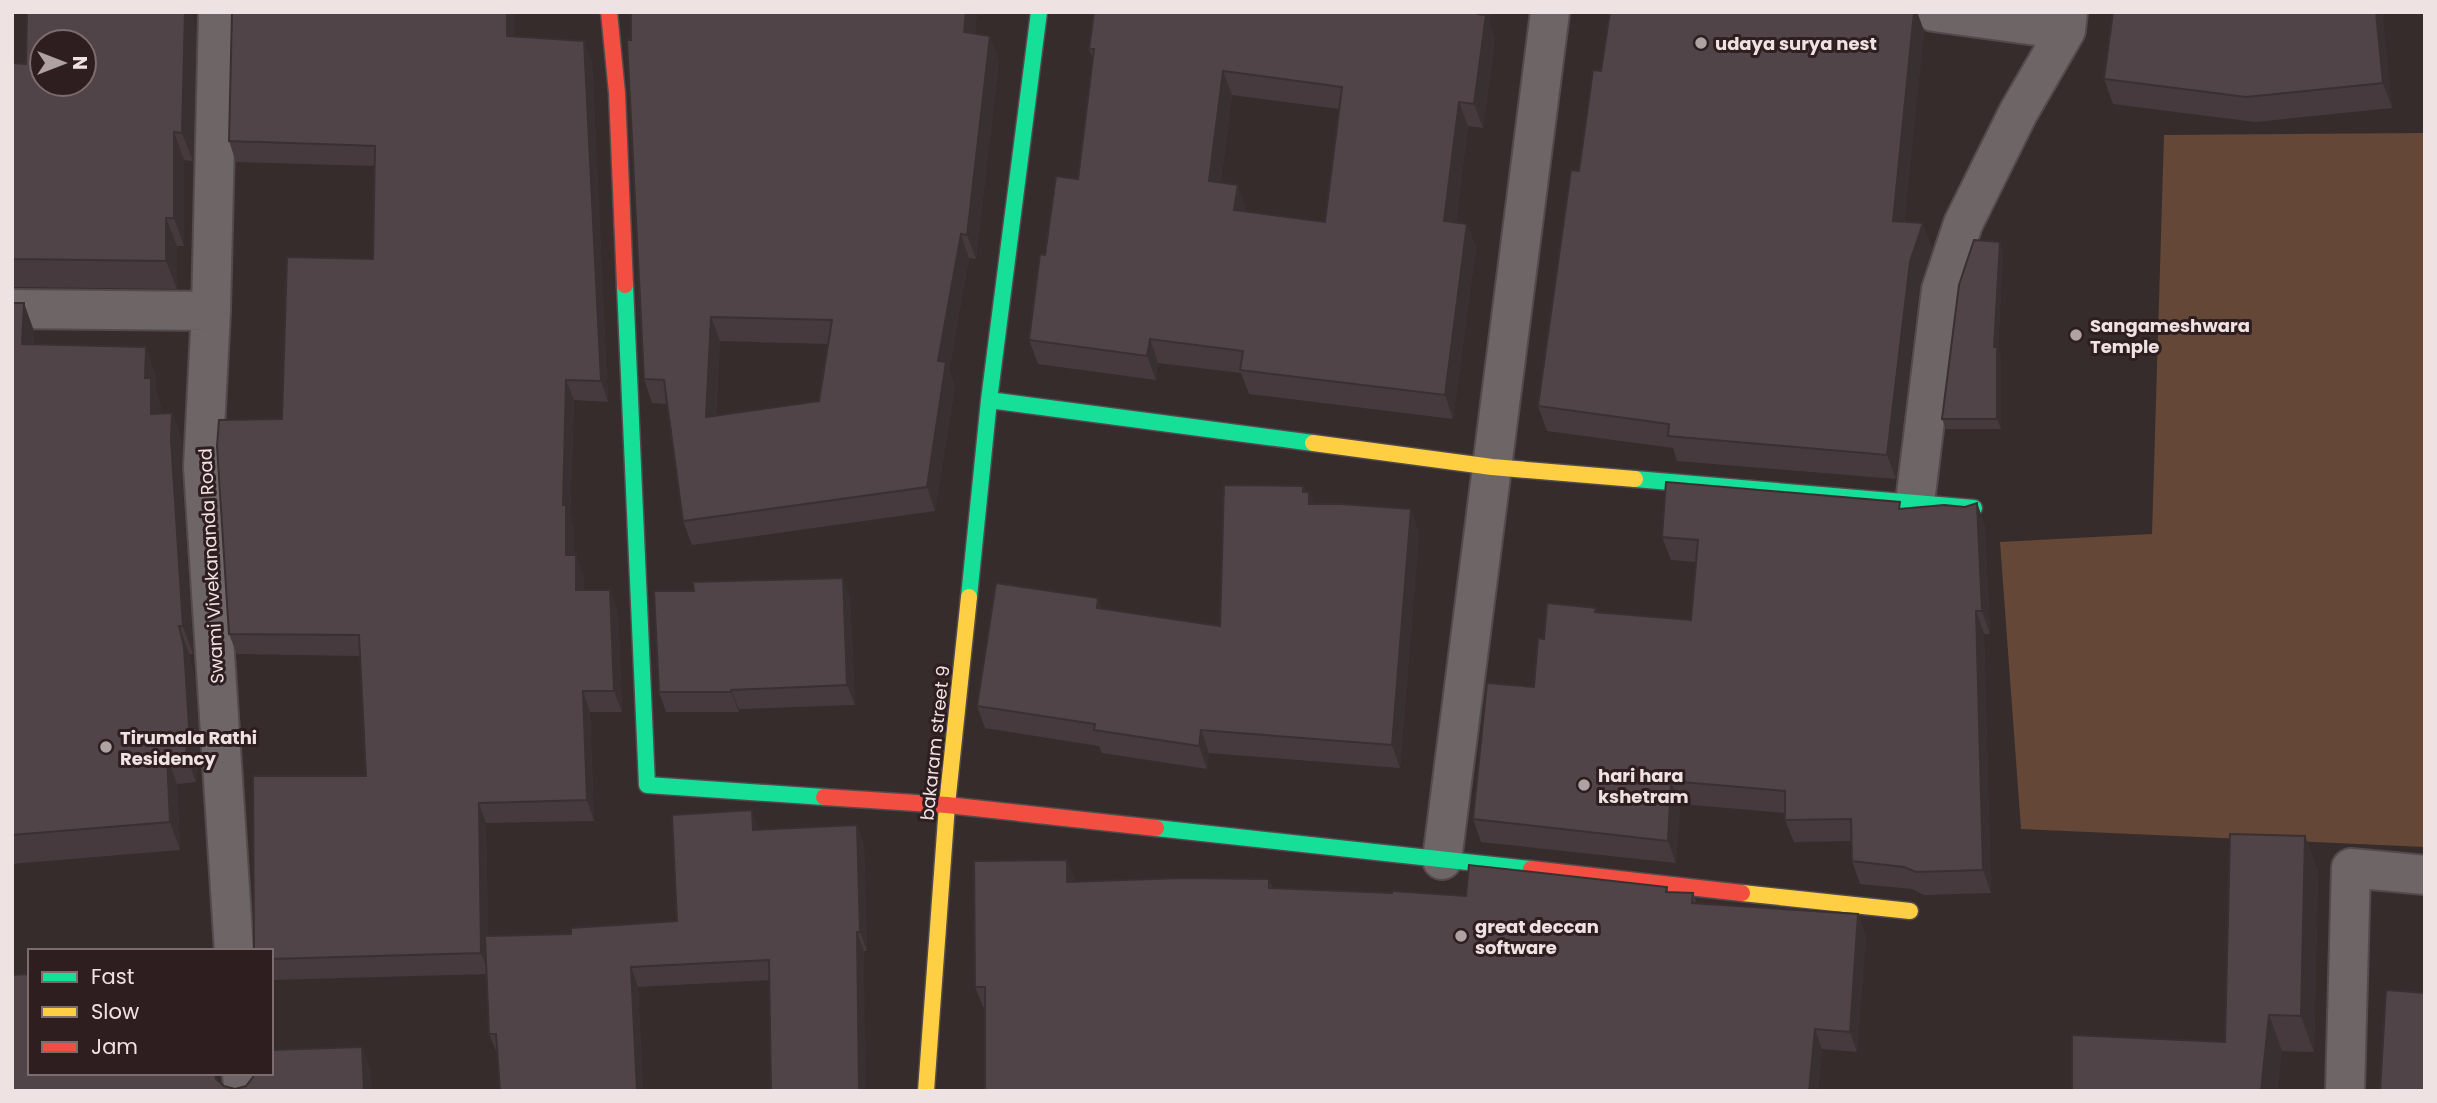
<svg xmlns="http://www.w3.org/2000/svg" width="2437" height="1103" font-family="Poppins,sans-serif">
<rect width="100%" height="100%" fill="#362c2c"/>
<path fill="#644736" d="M2425,133V847L2021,829L2000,542L2152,534L2164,135Z"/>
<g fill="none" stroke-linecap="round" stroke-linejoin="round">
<defs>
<path id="street" d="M218,12L211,311L203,467L234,951
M1934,12L2066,30L2068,12
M12,309L211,311
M1915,502L1941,290L1963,224L2018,113L2066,30
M1442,860L1550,12
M242,1073L243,1091
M2345,1091L2351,868L2425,875"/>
<path id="fast" d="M625,285L647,785L824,797
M989,400L1313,443
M1635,479L1974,508
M969,597L989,400L1039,12
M1156,828L1531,869"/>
<path id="slow" d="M1313,443L1492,467L1635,479
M1742,893L1910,911
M926,1091L947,805L969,597"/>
<path id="jam" d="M609,12L617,93L625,285
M824,797L947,805L1156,828
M1531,869L1742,893"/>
</defs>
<use href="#street" stroke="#534a4b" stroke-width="42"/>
<use href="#fast" stroke="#534a4b" stroke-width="19"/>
<use href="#slow" stroke="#534a4b" stroke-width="19"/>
<use href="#jam" stroke="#534a4b" stroke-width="19"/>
<use href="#street" stroke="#6d6566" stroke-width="38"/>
<use href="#fast" stroke="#16e098" stroke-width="16"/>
<use href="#slow" stroke="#ffcf43" stroke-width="16"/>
<use href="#jam" stroke="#f24e42" stroke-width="16"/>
</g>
<path fill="#463a3e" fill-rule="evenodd" d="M27,12H191L196,27L193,161L184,160V246H177V289L12,287V63L26,64Z
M232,12H515V36L592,61L608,402L574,400L570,516L574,526V555L584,576V590L618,610L622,712H590L594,821L486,823L488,936L571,934L677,921L759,829L857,825L864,845L867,951H864L770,980L638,987L643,1091H500L497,1053L489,1034L487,974L271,980V951L366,776L360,656L237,654L229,634L282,419L373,259L374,166L236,162L229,141Z
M631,12H977L975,33L999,60L976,259L969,258L949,370L955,386L935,511L692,545L683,521L667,404L652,403L644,379ZM720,341L829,344L819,401L716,415Z
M1610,12H1917L1924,31L1904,222L1932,248L1919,287L1896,479L1677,461L1673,448L1547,431L1538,406L1579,171L1601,71Z
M2113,12H2382L2392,108L2255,122L2113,104L2104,79Z
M1489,22L1495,39L1483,128L1468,126L1456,222L1467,224L1476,248L1453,419L1249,394L1241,373L1158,363L1156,380L1038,364L1029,340L1045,255L1078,179L1093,59L1089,49ZM1232,95L1339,109L1325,222L1246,212V209L1221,182Z
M2000,242L2003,252L1998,349L2001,357V429H1946L1942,419Z
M12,303L34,331V344L156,375V391L161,406V413H172L182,441L181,468L193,654H189L194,675L200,755L196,782L177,784L180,850L12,864Z
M1303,486L1306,492H1309L1314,504L1419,532L1400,768L1209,753L1207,769L1102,753L1099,746L985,728L977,706L1098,598L1102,609L1220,626Z
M1977,503L1985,526L1990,634H1984L1991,893L1924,895L1912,889L1860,884L1852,861V841L1794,842L1785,820V813L1680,804L1676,863L1481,842L1473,819L1534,687L1544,639L1596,608L1597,612L1691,620L1696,562L1671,560L1662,537L1902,509L1965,507Z
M850,597L855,705L739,709V712H666L659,692Z
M2305,836L2318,872L2314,1052L2282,1051L2225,1042Z
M1067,860L1075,882L1269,879L1272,888L1466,896L1667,887L1668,892L1693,893L1697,904L1866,935L1857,1052L1822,1049L1818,1091H985V1007H983L975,987Z"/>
<path fill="#393032" d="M185,12H191L196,27L193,161L182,133Z
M507,12H515V56L507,36Z
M966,12H977L972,56L964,32Z
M1478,12H1490L1489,22L1495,39L1483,128L1474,104Z
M1914,12H1917L1924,31L1902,246L1893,221Z
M2376,12H2382L2392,108L2383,83Z
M990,36L999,60L976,259L967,235Z
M584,41L592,61L608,402L601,381Z
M1223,71L1232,95L1218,205L1209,181Z
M1459,102L1468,126L1453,245L1444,221Z
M174,132L184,160V246L174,218Z
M1238,185L1246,209L1243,234L1234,210Z
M166,218L177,246V289L166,261Z
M1923,223L1932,248L1919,287L1896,479L1887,455L1910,262Z
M1467,224L1476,248L1453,419L1445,395Z
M961,234L969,258L949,370L955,386L935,511L927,487L938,361Z
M2000,242L2003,252L1998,349L2001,357V429L1997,419L1994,347Z
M24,303L34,331L33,372L22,344Z
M711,317L720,341L714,441L706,417Z
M1150,339L1158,363L1156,380L1147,356Z
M146,347L156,375V391L161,406V442L151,414L145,378Z
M566,380L574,400L570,516L574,526V576L566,555L563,505Z
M172,413L182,441L181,468L193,654L183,626L171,440Z
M1303,486L1309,503V492L1318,515V526L1303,492Z
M1977,503L1985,526L1990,634L1982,611Z
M1411,509L1419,532L1400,768L1392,745Z
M576,555L584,576V610L576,590Z
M843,578L850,597L855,705L847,685Z
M610,590L618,610L622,712L614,691Z
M1098,598L1106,620L1097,608Z
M1976,611L1984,634L1991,893L1983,870Z
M179,626L189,654L194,675L200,755L196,782L186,754Z
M731,690L739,709V712L731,692Z
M583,691L590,712L594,821L587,800Z
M1201,730L1209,753L1207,769L1199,746Z
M167,756L177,784L180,850L170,822Z
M1671,781L1680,804L1676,863L1668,841Z
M479,803L486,823L489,974L481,953Z
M752,810L759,830H753Z
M857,825L864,845L867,951L860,932Z
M2305,836L2318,872L2314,1052L2301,1016Z
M1067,860L1075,880V902L1067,882Z
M1858,914L1866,935L1857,1052L1850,1032Z
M857,932L864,951L866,1091H859Z
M631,967L638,987L643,1091H637Z
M2269,1015L2282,1051L2278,1091H2261Z
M1815,1029L1822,1049L1818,1091H1809Z
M362,1047L371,1071L372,1091H364Z"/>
<path fill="#514448" stroke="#393032" stroke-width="2" fill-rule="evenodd" d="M27,12H185L182,133L174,132V218H166V261L12,259V63L26,64ZM42,42H84V84H42Z
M232,12H507V36L584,41L601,381L566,380L563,505H566V555H576V590H610L614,691H583L587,800L479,803L481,953L271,959V951H254L253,776H366L359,635L229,634L217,446L219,420L282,419L287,257L373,259L375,146L229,141Z
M631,12H966L964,32L990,36L967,235L961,234L938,361L946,362L927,487L683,521L664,380L644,379L627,40H631ZM711,317L832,320L819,401L706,417Z
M1094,12H1478V14L1486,15L1474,104L1459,102L1444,221L1467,224L1445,395L1240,370L1243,351L1150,339L1147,356L1029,340L1040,254L1045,255L1056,176L1078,179L1094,49H1089ZM1223,71L1342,87L1325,222L1234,210L1238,185L1209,181Z
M1610,12H1914L1893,221L1923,223L1910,262L1887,455L1668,436L1669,424L1538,406L1571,170L1579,171L1593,70L1601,71Z
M2113,12H2376L2383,83L2246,97L2104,79Z
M1974,240L2000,242L1994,347H1997V419H1942L1959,285Z
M12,303H24L22,344L146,347L145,378H151V414L172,413L171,440L183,626H179L184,647L189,727L186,754L167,756L170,822L12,835Z
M1666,482L1900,502L1899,509L1944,505L1965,507L1977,503L1982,611H1976L1983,870L1916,872L1904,867L1852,861L1851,819L1785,820V791L1671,781L1668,841L1473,819L1487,683L1534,687L1538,638L1544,639L1547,603L1596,608L1595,612L1691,620L1698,540L1662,537Z
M1224,485L1303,486V492H1309V504H1341L1411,509L1392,745L1201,730L1199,746L1094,730L1095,724L977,706L996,583L1098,598L1097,608L1220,626Z
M843,578L847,685L731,690V692H659L654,591H694L693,582Z
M752,810L753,830L857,825L860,932H857L859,1091H771L769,960L631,967L637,1091H500L496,1034H489L485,936L571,934V928L677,921L672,815Z
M2230,834L2305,836L2301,1016L2269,1015L2261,1091H2072V1035L2225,1042Z
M1067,860V882L1183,878L1269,879V888L1392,893V891L1466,896L1469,865L1667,887L1666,892L1693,893L1692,903L1858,914L1850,1032L1815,1029L1809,1091H985V987H975L974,861Z
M30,974V1073H215L216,1079L224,1086L235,1089L246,1086L253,1077L254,1073H271V1050L362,1047L364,1091H12V975Z
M2386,990L2425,993V1091H2380Z"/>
<g fill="#aea2a3" stroke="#2f1e20" stroke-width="2.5">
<circle cx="1701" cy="43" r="7"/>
<circle cx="2076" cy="335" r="7"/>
<circle cx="106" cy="747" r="7"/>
<circle cx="1584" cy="785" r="7"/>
<circle cx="1461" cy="936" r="7"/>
</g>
<g text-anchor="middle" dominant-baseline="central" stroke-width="6" stroke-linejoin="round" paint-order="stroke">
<g font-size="18" font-weight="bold" fill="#efe2e3" stroke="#2f1e20" text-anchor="start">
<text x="1715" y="43">udaya surya nest</text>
<text x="2090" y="325">Sangameshwara<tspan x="2090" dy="21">Temple</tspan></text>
<text x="120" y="737">Tirumala Rathi<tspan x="120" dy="21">Residency</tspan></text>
<text x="1598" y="775">hari hara<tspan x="1598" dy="21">kshetram</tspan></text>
<text x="1475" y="926">great deccan<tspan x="1475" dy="21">software</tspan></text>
</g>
<g font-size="18" fill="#efe2e3" stroke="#2f1e20">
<text transform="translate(211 566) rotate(-93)">Swami Vivekananda Road</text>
<text transform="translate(935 743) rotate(-84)">bakaram street 9</text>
</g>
</g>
<rect width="2437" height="1103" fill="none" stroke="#efe2e3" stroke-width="28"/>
<rect x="28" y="949" width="245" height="126" fill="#2f1e20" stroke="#7c6c6e" stroke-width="2"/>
<rect x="42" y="972" width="35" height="10" fill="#16e098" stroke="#7c6c6e" stroke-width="2"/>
<text x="91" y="984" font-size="21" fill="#efe2e3">Fast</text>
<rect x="42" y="1007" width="35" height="10" fill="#ffcf43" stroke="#7c6c6e" stroke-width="2"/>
<text x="91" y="1019" font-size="21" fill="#efe2e3">Slow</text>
<rect x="42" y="1042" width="35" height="10" fill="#f24e42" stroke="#7c6c6e" stroke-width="2"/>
<text x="91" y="1054" font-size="21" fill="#efe2e3">Jam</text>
<g transform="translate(63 63) rotate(90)"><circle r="33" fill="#2f1e20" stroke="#7c6c6e" stroke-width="2"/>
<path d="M0-5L12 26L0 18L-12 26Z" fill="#aea2a3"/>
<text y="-10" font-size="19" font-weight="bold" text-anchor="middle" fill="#efe2e3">N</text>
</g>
</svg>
